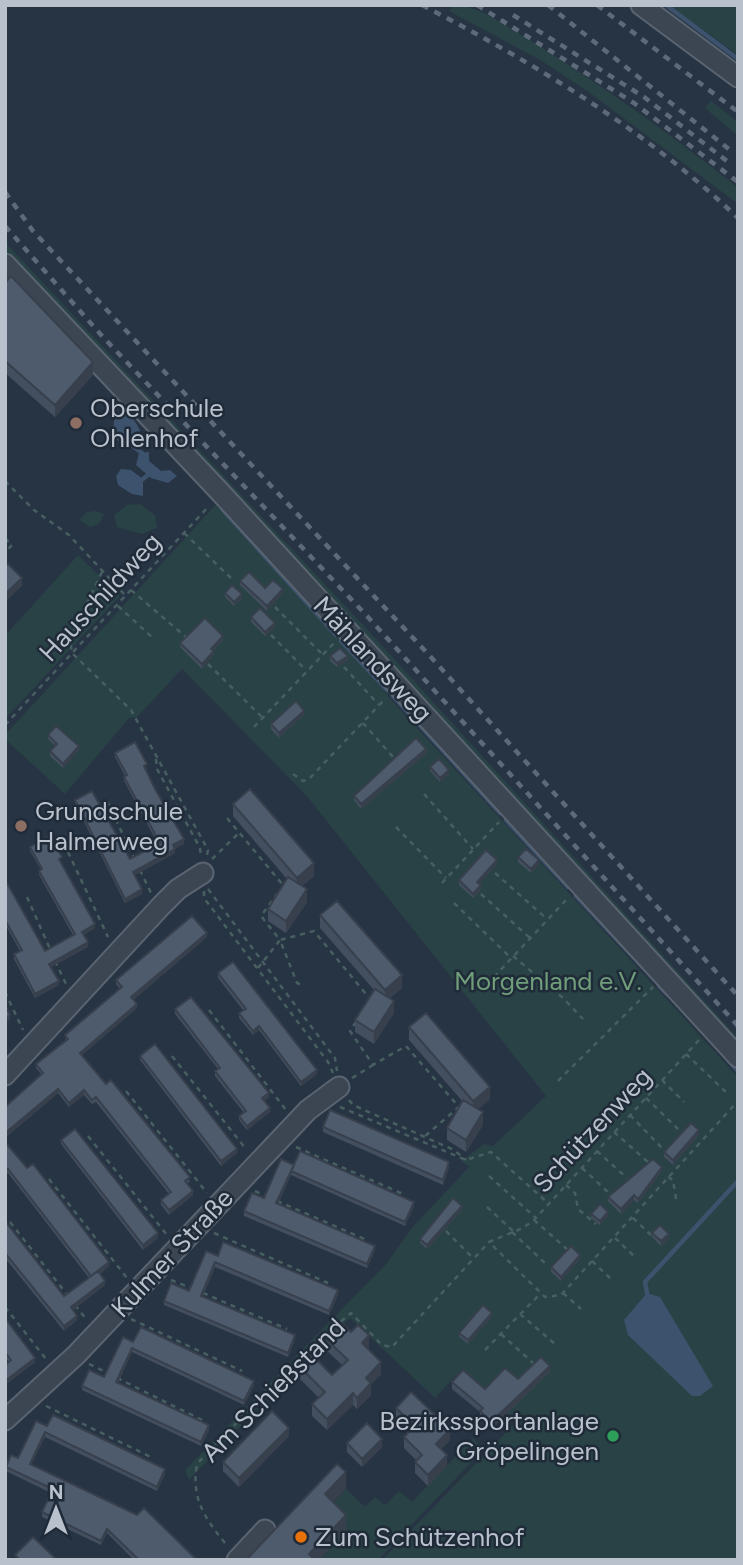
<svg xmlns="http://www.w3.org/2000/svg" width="743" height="1565" font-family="Figtree,sans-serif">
<rect width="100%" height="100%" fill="#273444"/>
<path fill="#294245" d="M454,5C480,5 508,28 531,41C603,86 672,135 738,188V204L590,93L542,61L449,11Z
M669,5H738V55Z
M711,101L738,122V136L705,108Z
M5,242L377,640L738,1038V1050L5,255Z
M219,501L397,706L738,1077V1560H382L516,1422L461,1370L435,1398L350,1318L314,1349L189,1480L185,1470L386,1264L411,1229L469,1167L461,1161L484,1144L493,1146L546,1096L306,795L182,669L137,717L129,718L65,794L5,739V735Z
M140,504L155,515L157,528L142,534L117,527L114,515L127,505Z
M96,511L104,514L99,524L90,527L79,520L87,512Z
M78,555L120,596L5,719V636Z
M473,1438L484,1449L378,1560H319L346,1531L325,1511L346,1489L365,1507L375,1497L385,1505L399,1491L412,1502Z"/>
<path fill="#3d526d" d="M122,410L130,413L140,430L134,443L122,446L113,434L114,421Z
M149,452V461L161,471L170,470L177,476L168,483L151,478L136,465L139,453Z
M121,469L131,470L143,479V496L132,494L118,485L116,476Z
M647,1293L660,1297L713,1386L700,1396H692L628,1335L624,1320Z"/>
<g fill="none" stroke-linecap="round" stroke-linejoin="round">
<path stroke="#3d526d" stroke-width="4.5" d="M666,5L738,59
M130,444L142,453
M143,479L148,475
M223,510L336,635
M341,641L387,690
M393,696L500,813
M506,820L568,887
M576,896L655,980
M659,986L668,995
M729,1061L738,1071
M647,1293L645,1282L738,1181"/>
<defs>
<path id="minor" d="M641,5L738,77
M5,264L221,493L738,1057
M5,1075L161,906L178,889L203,873
M5,1420L76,1355L308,1110L339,1087
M237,1560L265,1530"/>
</defs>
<use href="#minor" stroke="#5a6471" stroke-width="23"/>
<path stroke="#485f61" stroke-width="2.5" stroke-dasharray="5 5" stroke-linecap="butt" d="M5,481L34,510L69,535L124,594
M184,533L232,579
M5,538L12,545L5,552
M102,572L70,639L72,653L131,710L208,850L206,859
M131,590L187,638
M118,606L154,639
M275,607L322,654
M271,635L306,670
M208,664L263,718
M344,667L379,705
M363,723L393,757
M5,725L209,506
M254,727L335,642
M156,759L157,769L200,848L201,857
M293,774L303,781L309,779L386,698
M424,794L473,849
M107,801L134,858
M227,818L283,885
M396,827L446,878
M68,852L108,937
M212,859L239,833
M140,870L151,893
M495,873L547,919
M442,883L499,822
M208,889L335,1058L337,1071
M204,891V898L328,1062L333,1073
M278,893L261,916L280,940L314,931L370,999
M481,894L530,938
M27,897L50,949
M454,903L511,958
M513,956L563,998L583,1019
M55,961L66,984
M258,968L280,940L297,983L304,986
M494,977L568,898
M5,992L23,1030
M209,1010L286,1110
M356,1022L350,1031L373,1065L406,1046L459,1107L424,1137
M699,1040L534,1220L523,1228L489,1242L545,1297L561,1295L738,1101
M686,1054L729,1095
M172,1056L246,1149
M352,1078L373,1065
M662,1080L684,1102
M558,1081L653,987
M126,1091L207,1193
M646,1098L678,1129
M349,1100L353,1105L454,1150L466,1160
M340,1107L466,1160L491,1152L549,1204
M630,1115L662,1148
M614,1132L648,1162
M88,1136L167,1235
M296,1147L403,1194
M597,1151L627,1178
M582,1168L610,1194
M489,1176L536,1218
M668,1177L673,1180L676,1199
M49,1179L127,1278
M566,1185L575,1193L578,1209L596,1224
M255,1191L268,1197
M277,1201L367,1240
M487,1207L513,1231
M633,1218L651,1235
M534,1220L568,1250
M10,1222L69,1297
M446,1231L473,1258
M512,1232L548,1266
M214,1233L328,1283
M615,1238L635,1257
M592,1261L612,1280
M171,1280L191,1288
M203,1293L287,1329
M563,1293L581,1309
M75,1305L86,1319
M5,1307L46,1359
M520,1314L555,1344
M131,1319L242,1371
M501,1334L533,1363
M485,1350L541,1293
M89,1364L108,1373
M117,1378L202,1420
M46,1406L153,1458
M225,1543C204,1517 191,1498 197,1464L308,1349L351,1313L382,1345L392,1347L489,1242"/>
<use href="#minor" stroke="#3c4653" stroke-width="19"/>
<path stroke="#5e6a7a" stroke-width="4.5" stroke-dasharray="7 7" stroke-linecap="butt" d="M422,5C534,63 647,131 738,218
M477,5L634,103L738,182
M548,5L730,150
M597,5L738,112
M513,15L644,97L732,165
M5,192L33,231L429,655L738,996
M5,226L103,337L367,616L738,1026"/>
</g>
<path fill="#434e5e" d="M5,283L93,375L55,417L5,373Z
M240,581L265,588L283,593L267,611L240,585Z
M225,593L242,598L234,606L225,597Z
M251,617L275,627L265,636L251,622Z
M223,640L213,651L214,655L202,669L180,647V643Z
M330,656L348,660L337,667L330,661Z
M304,715L279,738L271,729V724Z
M48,735L79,750L63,768L50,756V751L55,746L48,739Z
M115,753L147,768L146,769L155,789L184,844L174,849L175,853L135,875L142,894L125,903L75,804V800L130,859L158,844L124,781V777L125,776L115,757Z
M426,754L361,809L354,800V796Z
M430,767L449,774L440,782L430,771Z
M233,804L314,876L302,886L307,902L286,933L268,921V909L287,879L233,816Z
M30,847L62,862L61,863L95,928L83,935L88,947L51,967L59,985L35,998L14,959V954L20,951L5,924V884L45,951L73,935L39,875V871L41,870L30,851Z
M518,857L539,864L531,873L518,862Z
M497,864L479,884L481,890L473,898L459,885V880Z
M320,915L402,988L390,998L394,1013L374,1044L355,1032V1020L374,990L320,928Z
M207,937L133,1000L137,1008L82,1055L190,1181L187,1184L193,1195L169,1215L161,1205V1200L169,1194L96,1102L92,1104L84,1095L69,1107L58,1093L5,1138V1107L41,1074L36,1068V1064L66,1041L65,1035L120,989L116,984V980Z
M218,973L317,1074L301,1086L259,1030L253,1035L239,1018V1013L243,1010L218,978Z
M175,1009L269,1097L264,1101L270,1112L247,1130L239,1120V1116L244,1113L215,1076V1071L218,1069L175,1014Z
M409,1027L490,1099L478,1109L483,1125L466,1152L447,1140V1128L463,1102L409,1040Z
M140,1056L237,1153L221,1166L140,1060Z
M323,1127L449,1167L443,1185L323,1132Z
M699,1135L673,1165L664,1157V1152Z
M61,1140L158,1238L143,1250L61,1144Z
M5,1142L109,1266L100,1274L105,1285L73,1310L77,1320L64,1331L5,1258V1221L64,1296L89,1278L8,1173L5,1176Z
M294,1165L414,1206L405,1226L291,1175L278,1204L375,1250L367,1268L244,1216V1211L264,1198Z
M662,1171L638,1203L634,1200L621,1214L608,1201V1197Z
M462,1210L427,1249L420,1243V1239Z
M591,1214L608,1216L600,1225L591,1218Z
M652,1233L669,1238L661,1246L652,1237Z
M218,1256L338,1295L329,1315L215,1267L203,1296L295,1339L288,1357L164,1305V1301L189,1291Z
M580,1259L561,1281L551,1272V1267Z
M492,1317L468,1344L459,1337V1333Z
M5,1318L35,1362L5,1385V1365L9,1362L5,1357Z
M351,1332L369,1347L368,1349L381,1374L371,1384V1395L357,1409L353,1405L327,1430L312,1416V1404L319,1398L300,1379V1367L332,1375L342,1365L327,1351V1340Z
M133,1342L254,1385L244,1405L132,1352L118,1383L209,1430L201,1446L82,1390V1386L104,1377Z
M550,1372L491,1429L480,1418V1412L452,1389V1382L485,1389L518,1379Z
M396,1408L450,1440L441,1449L447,1466L428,1486L415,1473V1462L416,1460L404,1448V1437L409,1431L396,1419Z
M47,1426L165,1474L157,1491L45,1437L31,1464L197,1560H134L107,1533L101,1545L42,1517V1512L51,1493L6,1471V1467L18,1458Z
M289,1436L239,1487L223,1471V1462Z
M347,1443L382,1447L362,1467L347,1452Z"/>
<path fill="#37404c" d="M93,362V375L55,417V405Z
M22,578V586L5,602V594Z
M283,589V593L267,611V606Z
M242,594V598L234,606V602Z
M275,623V627L265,636V632Z
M223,636V640L211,653V649Z
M214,651V655L202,669V664Z
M348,656V660L337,667V663Z
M304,711V715L279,738V733Z
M79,746V750L63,768V764Z
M426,749V754L361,809V804Z
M449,770V774L440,782V778Z
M184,839V844L173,850V845Z
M175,849V853L133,876V872Z
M497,860V864L477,887V882Z
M539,860V864L531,873V869Z
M314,863V876L297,890V878Z
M481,885V890L473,898V894Z
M142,889V894L125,903V899Z
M307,889V902L286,933V921Z
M95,924V928L82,936V932Z
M207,933V937L131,1002V997Z
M88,942V947L49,968V964Z
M402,975V988L385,1002V990Z
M59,981V985L35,998V994Z
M394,1001V1013L374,1044V1032Z
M137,1004V1008L80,1057V1053Z
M10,1015V1020L5,1022V1018Z
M259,1026V1030L253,1035V1031Z
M317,1070V1074L301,1086V1082Z
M490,1087V1099L473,1114V1101Z
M58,1089V1093L5,1138V1133Z
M84,1090V1095L69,1107V1103Z
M269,1093V1097L262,1102V1098Z
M270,1108V1112L247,1130V1126Z
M483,1112V1125L466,1152V1140Z
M699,1130V1135L673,1165V1160Z
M237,1149V1153L221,1166V1161Z
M449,1162V1167L443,1185V1180Z
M294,1165L291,1171V1175L276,1208V1203Z
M662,1167V1171L638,1203V1199Z
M193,1191V1195L169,1215V1210Z
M634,1195V1200L621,1214V1209Z
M414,1202V1206L405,1226V1222Z
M462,1206V1210L427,1249V1245Z
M608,1212V1216L600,1225V1221Z
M158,1233V1238L143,1250V1245Z
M669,1234V1238L661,1246V1241Z
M375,1246V1250L367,1268V1264Z
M580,1255V1259L561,1281V1277Z
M109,1262V1266L91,1280V1276Z
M215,1262V1267L201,1300V1296Z
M105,1281V1285L71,1312V1307Z
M338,1290V1295L329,1315V1311Z
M492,1313V1317L468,1344V1340Z
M77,1316V1320L64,1331V1326Z
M295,1335V1339L288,1357V1353Z
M369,1335V1347L362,1354V1343Z
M132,1348V1352L116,1386V1382Z
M35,1358V1362L5,1385V1381Z
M381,1362V1374L371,1384V1395L357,1409V1398L366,1378Z
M550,1366V1372L491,1429V1422Z
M254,1381V1385L244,1405V1401Z
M353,1393V1405L327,1430V1419Z
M209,1425V1430L201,1446V1442Z
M289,1428V1436L239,1487V1478Z
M450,1429V1440L436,1455V1444Z
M45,1432V1437L30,1468V1464Z
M382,1439V1447L362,1467V1459Z
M447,1455V1466L428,1486V1475Z
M165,1469V1474L157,1491V1487Z
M346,1472V1489L325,1511V1494Z
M346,1515V1531L319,1560H309V1554Z
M107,1529V1533L101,1545V1541Z"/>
<path fill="#4e5b6d" stroke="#37404c" stroke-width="2" d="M11,276L93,362L55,405L5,361V283Z
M8,564L22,578L5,594V566Z
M249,572L265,588L273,580L283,589L267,606L240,581Z
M232,585L242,594L234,602L225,593Z
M260,608L275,623L265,632L251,617Z
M205,618L223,636L211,649L214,651L202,664L180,643Z
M340,648L348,656L337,663L330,656Z
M296,701L304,711L279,733L271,724Z
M56,726L79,746L63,764L50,751L57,744L48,735Z
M416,738L426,749L361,804L354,796Z
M135,742L147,764L144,766L155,789L184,839L173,845L175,849L133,872L142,889L125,899L75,800L92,791L130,859L160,843L124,777L127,775L115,753Z
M439,759L449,770L440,778L430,767Z
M250,789L314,863L297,878L233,804Z
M50,835L62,857L59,859L95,924L82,932L88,942L49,964L59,981L35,994L14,954L22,950L5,920V884L7,883L45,951L75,934L39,871L42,869L30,847Z
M526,849L539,860L531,869L518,857Z
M486,850L497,860L477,882L481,885L473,894L459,880Z
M288,877L307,889L286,921L268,909Z
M337,901L402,975L385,990L320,915Z
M192,916L207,933L131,997L137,1004L80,1053L106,1084L111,1080L190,1177L185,1181L193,1191L169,1210L161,1200L171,1192L96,1097L92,1100L84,1090L69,1103L58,1089L5,1133V1107L43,1073L36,1064L68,1039L65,1035L122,987L116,980Z
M233,962L317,1070L301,1082L259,1026L253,1031L239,1013L246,1009L218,973Z
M375,989L394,1001L374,1032L355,1020Z
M191,997L269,1093L262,1098L270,1108L247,1126L239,1116L246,1111L215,1071L220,1068L175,1009Z
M5,1005L10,1015L5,1018Z
M426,1013L490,1087L473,1101L409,1027Z
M155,1044L237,1149L221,1161L140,1056Z
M463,1100L483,1112L466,1140L447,1128Z
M330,1110L449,1162L443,1180L323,1127Z
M691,1123L699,1130L673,1160L664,1152Z
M75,1129L158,1233L143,1245L61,1140Z
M5,1142L27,1168L33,1164L109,1262L91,1276L8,1169L5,1172Z
M300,1151L414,1202L405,1222L291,1171Z
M281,1159L294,1165L276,1203L375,1246L367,1264L244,1211L252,1193L264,1198Z
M653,1159L662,1167L638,1199L634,1195L621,1209L608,1197Z
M453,1198L462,1206L427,1245L420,1239Z
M600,1204L608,1212L600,1221L591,1214Z
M5,1221L64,1296L98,1271L105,1281L71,1307L77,1316L64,1326L5,1253Z
M660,1225L669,1234L661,1241L652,1233Z
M223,1242L338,1290L329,1311L215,1262L201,1296L295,1335L288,1353L164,1301L171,1283L189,1291L206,1251L218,1256Z
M571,1246L580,1255L561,1277L551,1267Z
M483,1305L492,1313L468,1340L459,1333Z
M5,1318L35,1358L5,1381V1365L11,1360L5,1352Z
M343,1324L351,1332L358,1325L369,1335L362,1343L381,1362L366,1378L371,1383L357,1398L353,1393L327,1419L312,1404L325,1392L300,1367L312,1355L332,1375L348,1360L327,1340Z
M141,1327L254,1381L244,1401L132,1348L116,1382L209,1425L201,1442L82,1386L89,1370L104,1377L123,1337L133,1342Z
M541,1357L550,1366L491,1422L480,1411L483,1408L452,1382L463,1370L485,1389L505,1368L518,1379Z
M411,1392L450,1429L436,1444L447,1455L428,1475L415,1462L422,1455L404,1437L415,1426L396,1408Z
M272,1411L289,1428L239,1478L223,1462Z
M53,1415L165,1469L157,1487L45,1432L30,1464L137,1515L144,1508L197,1560H139L107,1529L101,1541L42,1512L53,1489L6,1467L11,1455L18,1458L36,1421L47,1426Z
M367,1423L382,1439L362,1459L347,1443Z
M337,1464L346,1472L325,1494L346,1515L309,1554L315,1560H246Z
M33,1537L57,1560H20L15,1555Z"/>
<g fill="#8d6e63" stroke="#202b39" stroke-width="2.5">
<circle cx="76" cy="423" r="7"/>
<circle cx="21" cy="826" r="7"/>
</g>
<circle fill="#2e9e5b" stroke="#202b39" stroke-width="2.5" cx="613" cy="1436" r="7"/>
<circle fill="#e8710a" stroke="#202b39" stroke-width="2.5" cx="301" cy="1537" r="7"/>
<g text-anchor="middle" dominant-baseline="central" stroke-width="5" stroke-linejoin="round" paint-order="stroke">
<g font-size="26" fill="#b9c1cd" stroke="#202b39" text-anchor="start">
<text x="90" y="408">Oberschule<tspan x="90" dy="30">Ohlenhof</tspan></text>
<text x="35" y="811">Grundschule<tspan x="35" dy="30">Halmerweg</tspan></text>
<text x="599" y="1421" text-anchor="end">Bezirkssportanlage<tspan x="599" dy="30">Gröpelingen</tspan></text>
<text x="315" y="1537">Zum Schützenhof</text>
</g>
<g font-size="26" fill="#b9c1cd" stroke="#202b39">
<text transform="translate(100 597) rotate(-47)">Hauschildweg</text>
<text transform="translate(373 659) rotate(47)">Mählandsweg</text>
<text transform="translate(592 1130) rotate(-47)">Schützenweg</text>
<text transform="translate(172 1253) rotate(-47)">Kulmer Straße</text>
<text transform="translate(273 1390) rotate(-45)">Am Schießstand</text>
</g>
<g font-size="26" fill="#709e7a" stroke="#202b39">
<text x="548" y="981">Morgenland e.V.</text>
</g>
</g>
<rect width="743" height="1565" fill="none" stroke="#b9c1cd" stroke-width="14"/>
<g transform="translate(56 1509)" stroke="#202b39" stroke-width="5" paint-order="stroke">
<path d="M0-5L12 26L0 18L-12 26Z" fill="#b9c1cd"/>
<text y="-10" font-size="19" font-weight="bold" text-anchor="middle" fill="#b9c1cd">N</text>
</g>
</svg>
